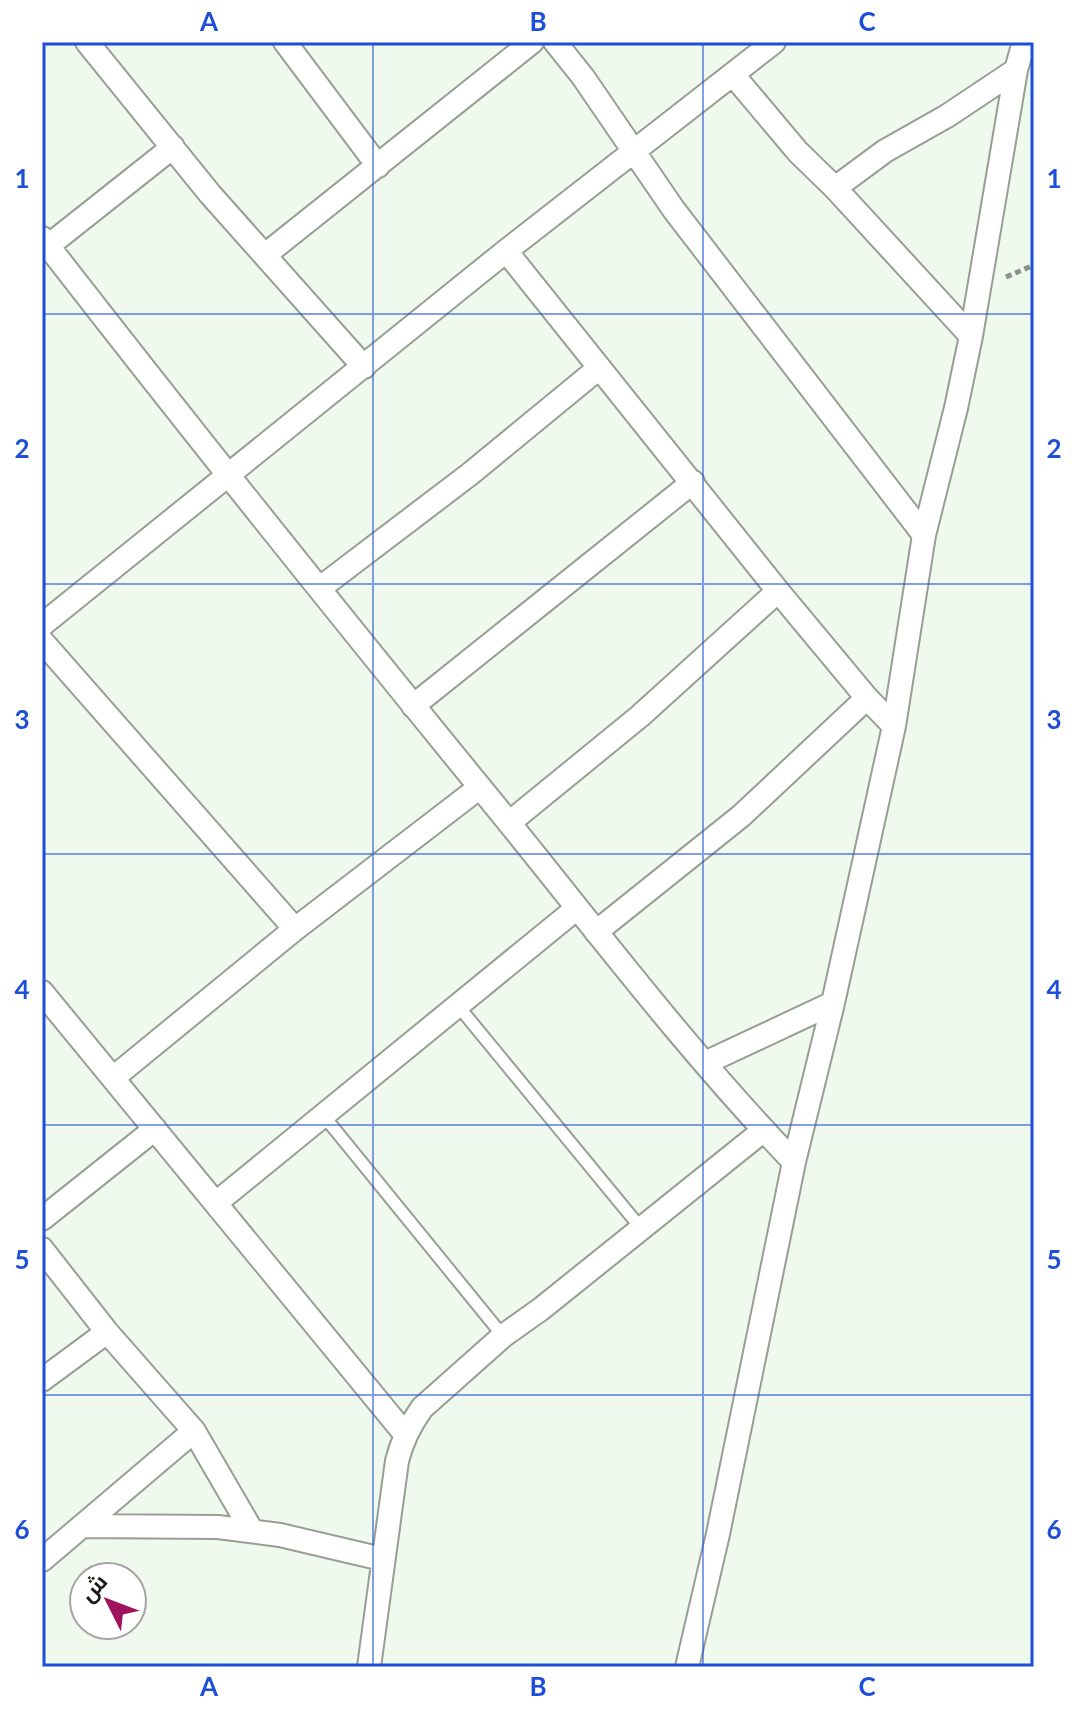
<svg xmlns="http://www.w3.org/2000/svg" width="1076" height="1709" font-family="Lato,Cairo,sans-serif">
<rect width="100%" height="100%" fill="#f0f9ed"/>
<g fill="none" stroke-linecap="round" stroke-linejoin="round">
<defs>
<path id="service" d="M459,1007L640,1227
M323,1115L503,1336"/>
<path id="minor" d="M87,42L210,194L364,367
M285,42L378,166
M555,42L583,77L674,210L924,535
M734,76L798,152L835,188L971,336
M835,188L885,151L947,116L1016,70
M42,238C194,434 349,627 506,819C600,935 690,1054 794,1162
M48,246L173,147
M506,251L778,591L867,698L894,726
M265,255L532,42
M320,588L470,474L599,368
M42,625L506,251L774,42
M42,641L295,929
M413,706L693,482
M509,823L640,716L778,591
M596,932L741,816L867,698
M42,992L405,1434
M705,1063L833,1003
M113,1078L295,929L480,787
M216,1203L576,909
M42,1219L155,1129
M42,1249L107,1332L194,1431L252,1531
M42,1380L107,1332
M82,1526L218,1527L280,1535L382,1559
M42,1560L194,1431
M369,1667L397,1461C402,1440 410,1425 422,1408L503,1336L541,1309L764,1130
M687,1667L718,1534L794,1162L833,1003L894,726L924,535L956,408L971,336L1016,70L1024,42"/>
</defs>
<use href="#service" stroke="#979e94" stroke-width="15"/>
<use href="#minor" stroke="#979e94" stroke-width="26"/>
<path stroke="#8c928a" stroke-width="5" stroke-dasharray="6 4" stroke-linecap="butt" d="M1006,277L1034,265"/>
<use href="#service" stroke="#fff" stroke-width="11"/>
<use href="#minor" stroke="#fff" stroke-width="22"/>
</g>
<path fill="none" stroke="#1d4ed8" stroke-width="2" stroke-opacity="0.55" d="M373,42V1667M703,42V1667M42,314H1034M42,584H1034M42,854H1034M42,1125H1034M42,1395H1034"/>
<rect width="1076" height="1709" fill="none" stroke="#ffffff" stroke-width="88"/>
<g transform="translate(108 1601) rotate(312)"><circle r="38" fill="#ffffff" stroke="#a3a4a3" stroke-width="2"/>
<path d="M0-6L14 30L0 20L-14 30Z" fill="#9f135e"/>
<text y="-12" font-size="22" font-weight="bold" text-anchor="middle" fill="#1a1c18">ش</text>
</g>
<rect x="44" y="44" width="988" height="1621" fill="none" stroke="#1d4ed8" stroke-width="3"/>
<g font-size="26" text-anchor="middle" font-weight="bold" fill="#1d4ed8">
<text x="209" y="31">A</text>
<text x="538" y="31">B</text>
<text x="867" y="31">C</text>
<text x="22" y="188">1</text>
<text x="1054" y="188">1</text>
<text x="22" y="458">2</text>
<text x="1054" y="458">2</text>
<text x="22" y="729">3</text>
<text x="1054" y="729">3</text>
<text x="22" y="999">4</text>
<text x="1054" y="999">4</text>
<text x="22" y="1269">5</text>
<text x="1054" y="1269">5</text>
<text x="22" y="1539">6</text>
<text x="1054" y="1539">6</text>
<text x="209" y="1696">A</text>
<text x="538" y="1696">B</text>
<text x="867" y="1696">C</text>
</g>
</svg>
